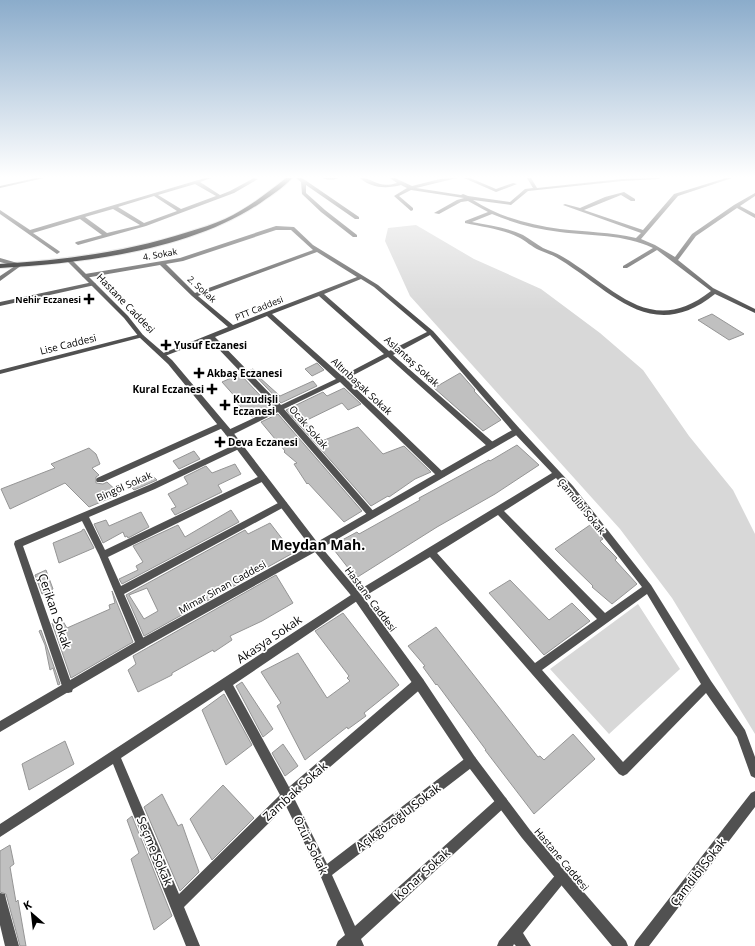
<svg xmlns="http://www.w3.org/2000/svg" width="755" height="946" font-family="'Open Sans',sans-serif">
<rect width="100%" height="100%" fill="#fff"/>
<path fill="#d8d8d8" d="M416,225L474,259L541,289L600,333L643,370L689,436L733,490L755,534V734L672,598L620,529L410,296L385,241L388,228Z
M638,604L680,669L609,734L550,669Z"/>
<path fill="#c0c0c0" stroke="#959595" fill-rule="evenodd" d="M712,314L744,334L729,340L698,320Z
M317,363L324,370L312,376L305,369Z
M253,369L261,376L259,377L280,396L313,381L317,386L281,403L250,370Z
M460,373L475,390L474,391L501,420L483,431L434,388Z
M240,374L272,408L252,417L234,401L238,400L222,382Z
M344,388L361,404L348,410L342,403L305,421L310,427L306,429L319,442L358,427L383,454L404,446L431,472L415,479L389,497L388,496L371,506L286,410L323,392L327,396Z
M278,414L362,511L344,522L308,483L307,484L294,464L297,463L284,452L285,451L261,422Z
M517,445L539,465L495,494L437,527L356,578L331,546L357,532L359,534L420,500L419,498L489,460L490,461Z
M89,448L96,454L100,464L92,468L99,475L96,477V483L103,484L107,482L120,494L89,507L65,483L10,509L1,489L55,468L51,464Z
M194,451L200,459L179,469L173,461Z
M235,464L241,474L218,485L222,492L175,515L171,509L176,507L168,494L188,484L184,477L206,466L212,473Z
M153,476L157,480L134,490L130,486Z
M231,510L239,522L122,584L119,579L138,570L136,566L143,562L133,546L178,525L185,537Z
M141,512L149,527L128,538L127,536L125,537L123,532L103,543L94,524L106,520L109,526Z
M270,523L293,553L144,636L126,595L245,530L248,534ZM147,588L158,611L144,619L129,595Z
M590,525L603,539L600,541L617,558L615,560L637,584L612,604L592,587L593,586L555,549Z
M84,529L94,548L59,563L53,543L82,531V530Z
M46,570L53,589L42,594L35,575Z
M276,575L293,603L262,621L230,636L232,640L214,652L213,650L172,673V675L138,692L128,670L136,664L133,656Z
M510,580L549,620L572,603L590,621L544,655L489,593Z
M112,591L133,642L71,678L52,623L61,618L67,628L110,609L109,605L115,603Z
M343,613L399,685L364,713L366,716L348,729L347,727L305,760L277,706L281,703L261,672L298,653L327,698L350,681L347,678L349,676L315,631Z
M436,627L538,757L540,756L544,760L573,734L595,759L534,814L485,750H486L437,684L436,685L423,667L425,666L408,646Z
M41,630L60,684L58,685L53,668L50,670L45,645L39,631Z
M242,682L273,729L263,737L236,686Z
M224,694L252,745L226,765L202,710Z
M65,741L74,764L29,790L22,764Z
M283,744L298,766L285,776L272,753Z
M223,785L254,818L212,860L190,819Z
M162,794L178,826L182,824L199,872L180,891L144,807Z
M132,816L172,916L154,930L131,859L139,853L127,820Z
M10,845L14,864L10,867L16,902L18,900L26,946H20L6,894L0,892V851Z"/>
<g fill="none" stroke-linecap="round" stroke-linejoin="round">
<defs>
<path id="primary" d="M286,178H292C285,186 275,193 266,199C196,250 84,263 0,268V264C64,260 127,252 188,232C201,228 214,224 225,219C247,209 267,193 286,178Z"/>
</defs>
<use href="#primary" stroke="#dbdbdb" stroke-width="2"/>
<path fill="#515151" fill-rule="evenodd" d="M205,178H211L200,182L220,195L230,191L254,178L258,179L234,193L146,226L78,245L75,243L76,242L102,235L80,219L33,233L59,251L60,252L57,254L0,214V210L30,230ZM195,184L216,196L181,209L158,195ZM154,196L177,211L144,223L118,207ZM113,209L140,225L107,233L85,217Z
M296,178H301L305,180L359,217V219H355L306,185V193L325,210L357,235V237H353L321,212L302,194L301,182Z
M323,178H338C335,180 326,180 323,178Z
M360,178C375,178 377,189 397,183L390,178H395L412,186L440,179L457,178L416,188L461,195L463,194L468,196L510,202L525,189L533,188L527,178H531L537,188L622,179L660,178L658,179L622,181L528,191L511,205L473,200C499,217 530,225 560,229C585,232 611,232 636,238L641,233L563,205L565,204L580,208L605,197L624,192L635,199V201H631L621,195L584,210L643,230L674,194L726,178H732L678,196L641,239L655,245L675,257L692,234L734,205L755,193V196L740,206L755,214V218L737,208L696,236L678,260L713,288L755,309V313L715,294C651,345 612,291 559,259C553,255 546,253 539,250C532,247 526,241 518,237C502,229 483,227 465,223V221L488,212L468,201L461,202L439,214L434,213L457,200L464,198L411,190L399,196L413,208V210L411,211L394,196L407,188L401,185C386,189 371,188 360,178ZM492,214C513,223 536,229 560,232C591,236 624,234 653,248L623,266V268H627L657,250L711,291C650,339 614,287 563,257C557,253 550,251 543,248C536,244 530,239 523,235C508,228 489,225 472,222Z
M464,178H470L496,189L513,183L517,184L496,192Z
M276,226L294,227L313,245L378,285L433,331L520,429L573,486L651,585L711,681L745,730L755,757V778L751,776L737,737L706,693L627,774L623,776L619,774L430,557L360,599L233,685L289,787L415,679L419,678L423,679L424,683L423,687L294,798L327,864L467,757L471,755L475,757L477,761L475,765L332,875L355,926L498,798L502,796L506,798L508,802L506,806L361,939L364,946H336L338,941L345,935L321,877L286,806L184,907L200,946H186L113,764L0,837V824L354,593L552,473L514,433L430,335L393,355L494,443L495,445L494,447H488L388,357L346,379L444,473L445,475L444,477H438L340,382L284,409L375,513L376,515L375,517H369L278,412L232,435H226L225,433L226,431L275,408L209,339L165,356H161V354L228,327L192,296L160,265L85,278L82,276L85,274L180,258ZM276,230H291L313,250L195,293L166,264L183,261ZM317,252L357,277L233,325L198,296ZM361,279L374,287L427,332L389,351L324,294ZM319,296L384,354L342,376L272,314ZM267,316L336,379L281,405L215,337ZM556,478L567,490L642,587L605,613L504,511ZM498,515L597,619L535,663L437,553ZM647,594L701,684L623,762L542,670ZM224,690L280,795L179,894L121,758Z
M93,282L96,284L95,285L0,306V302Z
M141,334L144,336L143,337L0,374V370Z
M222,422L226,425L225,427L103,482H97L96,480L97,478Z
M238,443L242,446L241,448L155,489L89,517L105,550L260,476H266L267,478L266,480L108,557L121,586L280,502H286L287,504L286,506L124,594L146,644L145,647L141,649L137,647L99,555L82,521L23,546L73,688L72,692L68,693L64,692L14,544L15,541L149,485Z
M755,791V807L649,946H634L636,941L751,793Z
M562,870L566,872L568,876L566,880L523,933L531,946H516L514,944L513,946H497L499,941L558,872Z"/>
<path fill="#515151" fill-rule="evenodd" d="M36,178H44L0,188V186Z
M0,258L21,264L22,265L0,281V276L15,266L0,262Z
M70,259L72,260L128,316L143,335L172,360L232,431L317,542L514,429H520L521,431L520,433L322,548L360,593L423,679L475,757L530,830L626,941L628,946H612L522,838L467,765L415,687L354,599L315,552L145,647L0,732V721L137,641L310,546L226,435L168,364L139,337L124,318L67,261Z
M0,893L5,894L6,899L19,946H5L0,925Z"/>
<use href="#primary" fill="#000" fill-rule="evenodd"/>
</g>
<linearGradient id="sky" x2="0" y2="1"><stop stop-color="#8baccb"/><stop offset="0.57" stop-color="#fff"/><stop offset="1" stop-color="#fff" stop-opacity="0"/></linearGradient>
<rect width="755" height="310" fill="url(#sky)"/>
<g fill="#000" stroke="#fff" stroke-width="1.5">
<path d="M87 293h4v4h4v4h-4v4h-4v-4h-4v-4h4z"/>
<path d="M164 339h4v4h4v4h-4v4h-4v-4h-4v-4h4z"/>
<path d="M197 367h4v4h4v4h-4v4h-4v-4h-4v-4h4z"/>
<path d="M210 383h4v4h4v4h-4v4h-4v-4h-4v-4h4z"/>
<path d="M223 399h4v4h4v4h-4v4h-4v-4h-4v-4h4z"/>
<path d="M218 436h4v4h4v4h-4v4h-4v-4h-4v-4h4z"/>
</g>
<g text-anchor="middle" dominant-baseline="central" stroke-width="3.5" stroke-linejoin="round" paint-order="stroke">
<g font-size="9" fill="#000" stroke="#fff">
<text transform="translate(160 254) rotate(-10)">4. Sokak</text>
<text transform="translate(202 289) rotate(42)">2. Sokak</text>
<text transform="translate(259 308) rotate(-22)">PTT Caddesi</text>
</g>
<g font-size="9" font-weight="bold" fill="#000" stroke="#fff" text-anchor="end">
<text x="81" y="299">Nehir Eczanesi</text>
</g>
<g font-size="10" fill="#000" stroke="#fff">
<text transform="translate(126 303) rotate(46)">Hastane Caddesi</text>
<text transform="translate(68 344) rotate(-14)">Lise Caddesi</text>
<text transform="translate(412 361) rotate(42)">Aslantaş Sokak</text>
<text transform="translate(362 386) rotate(43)">Altınbaşak Sokak</text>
<text transform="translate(309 427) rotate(49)">Ocak Sokak</text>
<text transform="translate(124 486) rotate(-24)">Bingöl Sokak</text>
<text transform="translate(582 506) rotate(51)">Çamdibi Sokak</text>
<text transform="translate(222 587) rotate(-29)">Mimar Sinan Caddesi</text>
<text transform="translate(371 599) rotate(53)">Hastane Caddesi</text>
<text transform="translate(562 859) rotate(50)">Hastane Caddesi</text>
</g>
<g font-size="10" font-weight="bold" fill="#000" stroke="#fff" text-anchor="start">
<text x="174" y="345">Yusuf Eczanesi</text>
<text x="207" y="373">Akbaş Eczanesi</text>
<text x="204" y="389" text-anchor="end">Kural Eczanesi</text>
<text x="233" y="399">Kuzudişli<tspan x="233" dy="12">Eczanesi</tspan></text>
<text x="228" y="442">Deva Eczanesi</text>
</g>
<g font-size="12" fill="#000" stroke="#fff">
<text transform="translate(55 611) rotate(71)">Çerikan Sokak</text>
<text transform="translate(269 639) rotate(-34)">Akasya Sokak</text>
<text transform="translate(295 791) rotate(-42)">Zambak Sokak</text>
<text transform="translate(398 817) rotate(-37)">Açıkgözoğlu Sokak</text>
<text transform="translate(311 845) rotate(64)">Özür Sokak</text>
<text transform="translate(155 851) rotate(67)">Seçme Sokak</text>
<text transform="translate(698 872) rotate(-52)">Çamdibi Sokak</text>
<text transform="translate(422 874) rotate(-42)">Konar Sokak</text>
</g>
<g font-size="14" font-weight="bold" fill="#000" stroke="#fff">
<text x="318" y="544">Meydan Mah.</text>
</g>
</g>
<g transform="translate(32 914) rotate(332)" stroke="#ffffff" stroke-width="3" paint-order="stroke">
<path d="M0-3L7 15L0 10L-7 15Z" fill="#000000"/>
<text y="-6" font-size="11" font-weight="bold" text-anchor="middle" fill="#000000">K</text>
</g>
</svg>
